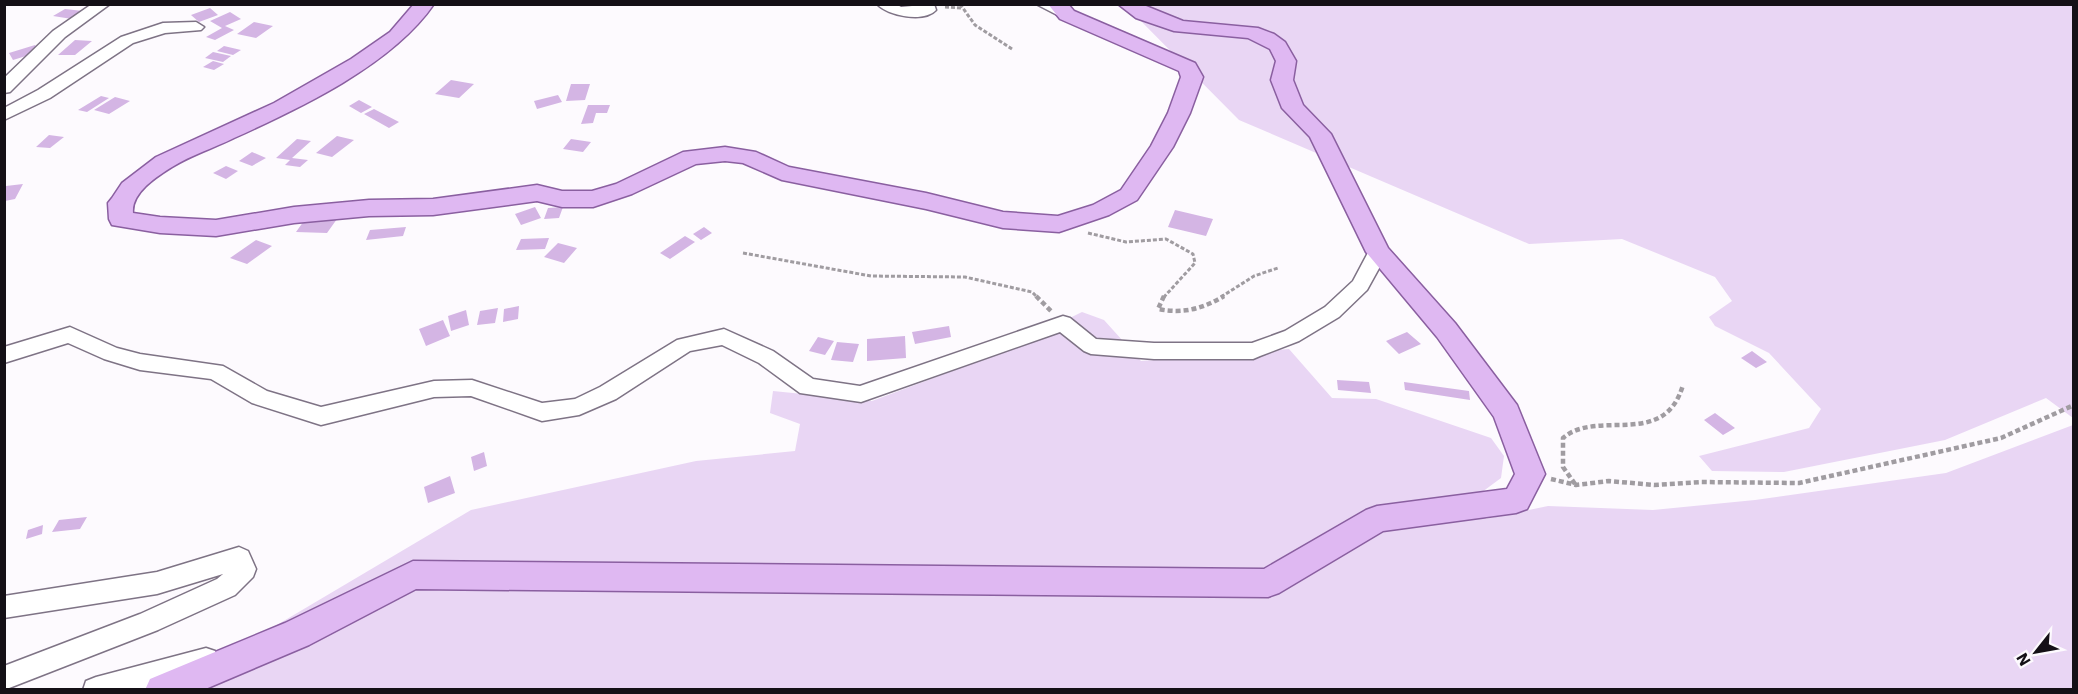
<svg xmlns="http://www.w3.org/2000/svg" width="2078" height="694" font-family="'IBM Plex Sans',sans-serif">
<rect width="100%" height="100%" fill="#fdfafe"/>
<path fill="#e9d6f4" d="M1125,5H2073V418L2046,398L1945,440L1784,472L1712,471L1699,456L1809,428L1821,409L1769,353L1715,326L1709,317L1732,301L1715,277L1622,239L1529,244L1239,120Z
M1082,312L1104,320L1141,361L1289,349L1332,398L1376,399L1491,438L1504,456L1501,478L1474,498L1486,519L1548,506L1653,510L1755,500L1946,473L2073,425V689L167,690L471,510L696,461L795,451L800,424L770,413L773,391L872,401L995,355Z"/>
<path fill="#d4b5e4" d="M210,8L218,15L199,22L191,15Z
M65,9L83,11L72,19L53,16Z
M230,12L241,19L225,26L234,30L215,40L206,37L222,28L210,21Z
M254,22L273,26L256,38L237,34Z
M75,40L92,41L75,55H58Z
M35,45L39,52L13,60L9,53Z
M224,46L241,50L233,55L217,51Z
M213,52L231,56L223,62L205,58Z
M213,61L224,64L214,70L203,67Z
M451,80L474,84L459,98L435,94Z
M571,84H590L585,100L566,101Z
M558,95L562,102L537,109L534,101Z
M101,96L109,98L87,112L78,110Z
M115,97L130,101L109,114L94,110Z
M359,100L372,107L361,113L349,106Z
M588,105H610L607,113H596L593,123L581,124Z
M374,109L399,122L389,128L364,114Z
M49,135L64,137L50,148L36,147Z
M337,136L354,140L332,157L316,153Z
M297,139L311,141L292,158L308,160L300,167L285,165L290,160L276,158Z
M571,139L591,142L583,152L563,149Z
M252,152L266,158L252,166L239,161Z
M226,166L238,171L226,179L213,173Z
M23,184L15,199L5,201L6,186Z
M535,207L541,218L521,225L515,214Z
M563,207L559,218L544,219L548,208Z
M1175,210L1213,219L1206,236L1168,227Z
M306,218L337,219L327,233L296,232Z
M406,227L403,236L366,240L370,230Z
M704,227L712,233L701,240L693,234Z
M685,236L695,242L670,259L660,253Z
M549,238L545,249L516,250L521,239Z
M256,240L272,246L247,264L230,258Z
M558,243L577,248L564,263L544,257Z
M519,306L518,319L503,322L504,309Z
M498,308L495,323L477,325L480,311Z
M466,310L469,325L451,331L448,316Z
M443,320L450,336L426,346L419,329Z
M949,326L951,337L915,344L912,332Z
M1407,332L1421,344L1399,354L1386,341Z
M905,336L906,358L867,361V339Z
M818,337L834,341L825,355L809,351Z
M837,342L859,344L853,362L831,360Z
M1752,351L1767,362L1756,368L1741,358Z
M1337,380L1369,382L1371,393L1338,390Z
M1404,382L1469,391L1470,400L1405,390Z
M1715,413L1735,428L1723,435L1704,420Z
M484,452L487,466L474,471L471,457Z
M450,476L455,493L428,503L424,487Z
M87,517L80,529L52,532L59,520Z
M43,525L42,534L26,539L28,530Z"/>
<g fill="none" stroke-linecap="round" stroke-linejoin="round">
<defs>
<path id="minor" d="M92,4H110L65,37L10,92L4,93V78L53,31Z
M877,4H896L901,7L934,4L936,10C924,23 888,16 877,4Z
M1036,4H1056L1075,15L1067,20Z
M196,22L204,27L201,30L165,33L133,43L50,98L4,120V108L38,90L121,37L163,23Z
M1378,245L1385,247L1388,252L1367,290L1339,317L1299,341L1260,356L1253,359H1154L1091,354L1084,351L1060,332L861,402L800,393L759,363L722,345L690,351L616,399L579,415L542,421L471,396L434,397L321,425L252,403L211,379L140,370L104,359L68,343L4,363V347L70,327L117,348L140,354L223,366L267,391L321,407L434,381L472,380L542,403L575,399L600,387L677,340L724,329L773,351L813,379L860,386L1063,316L1070,318L1096,339L1154,343H1252L1285,331L1325,307L1353,281L1371,247Z
M239,547L248,551L256,569L253,577L235,595L158,630L4,690V666L140,614L217,579L223,574L157,594L4,618V596L157,572Z
M206,648L215,651L219,660L215,669L206,672L143,690H83L86,681L96,677Z"/>
<path id="major" d="M414,4H434C392,65 300,108 234,138C214,148 191,155 172,167C156,177 131,193 133,213L160,217L216,220L294,207L369,200L433,199L537,185L562,191H592L616,184L683,152L725,147L756,152L789,167L926,193L1003,212L1058,216L1093,205L1121,190L1151,146L1168,113L1181,77L1179,71L1060,19L1048,4H1068L1074,11L1195,63L1203,77L1190,113L1173,147L1137,200L1109,215L1059,232L1003,228L926,209L782,180L743,163L725,161L696,164L632,194L593,207H562L537,201L433,215L369,216L294,223L216,236L160,233L112,225L109,219L108,203L112,198L122,183L156,157L274,103L351,59L390,32Z
M1118,4H1141L1183,21L1258,28L1274,34L1285,42L1296,61L1293,80L1303,105L1331,134L1388,248L1455,323L1517,405L1545,474L1527,509L1516,513L1383,531L1279,593L1268,597L416,589L309,645L203,690H145L150,679L285,623L413,561L1264,569L1366,510L1377,506L1507,489L1515,474L1494,417L1437,337L1366,252L1310,137L1282,108L1271,80L1276,61L1270,49L1248,38L1174,31L1136,18Z"/>
</defs>
<use href="#minor" stroke="#7e7385" stroke-width="3"/>
<use href="#major" stroke="#8a5fa0" stroke-width="3"/>
<path stroke="#a09ca1" stroke-width="3" stroke-dasharray="4 2" stroke-linecap="butt" d="M960,4L975,25L1012,49
M945,7L961,8
M1088,233L1126,242L1166,239L1193,254L1195,263L1164,297
M743,253L871,276L965,277L1032,292L1037,297
M1221,297L1254,276L1278,268"/>
<path stroke="#a09ca1" stroke-width="4.5" stroke-dasharray="5 3" stroke-linecap="butt" d="M1036,296L1052,312
M1164,296L1158,309C1183,314 1202,309 1224,296
M1551,479L1576,485L1609,481L1654,485L1701,482L1799,483L2001,438L2074,405
M1575,484L1563,467V438C1598,408 1664,450 1683,385"/>
<use href="#minor" fill="#fff" fill-rule="evenodd"/>
<use href="#major" fill="#dfb8f2" fill-rule="evenodd"/>
</g>
<rect width="2078" height="694" fill="none" stroke="#141016" stroke-width="12"/>
<g transform="translate(2036 652) rotate(239)" stroke="#fdfafe" stroke-width="4.5" paint-order="stroke">
<path d="M0-4.5L10 22L0 15L-10 22Z" fill="#141016"/>
<text y="-9" font-size="16" font-weight="bold" text-anchor="middle" fill="#141016">N</text>
</g>
</svg>
